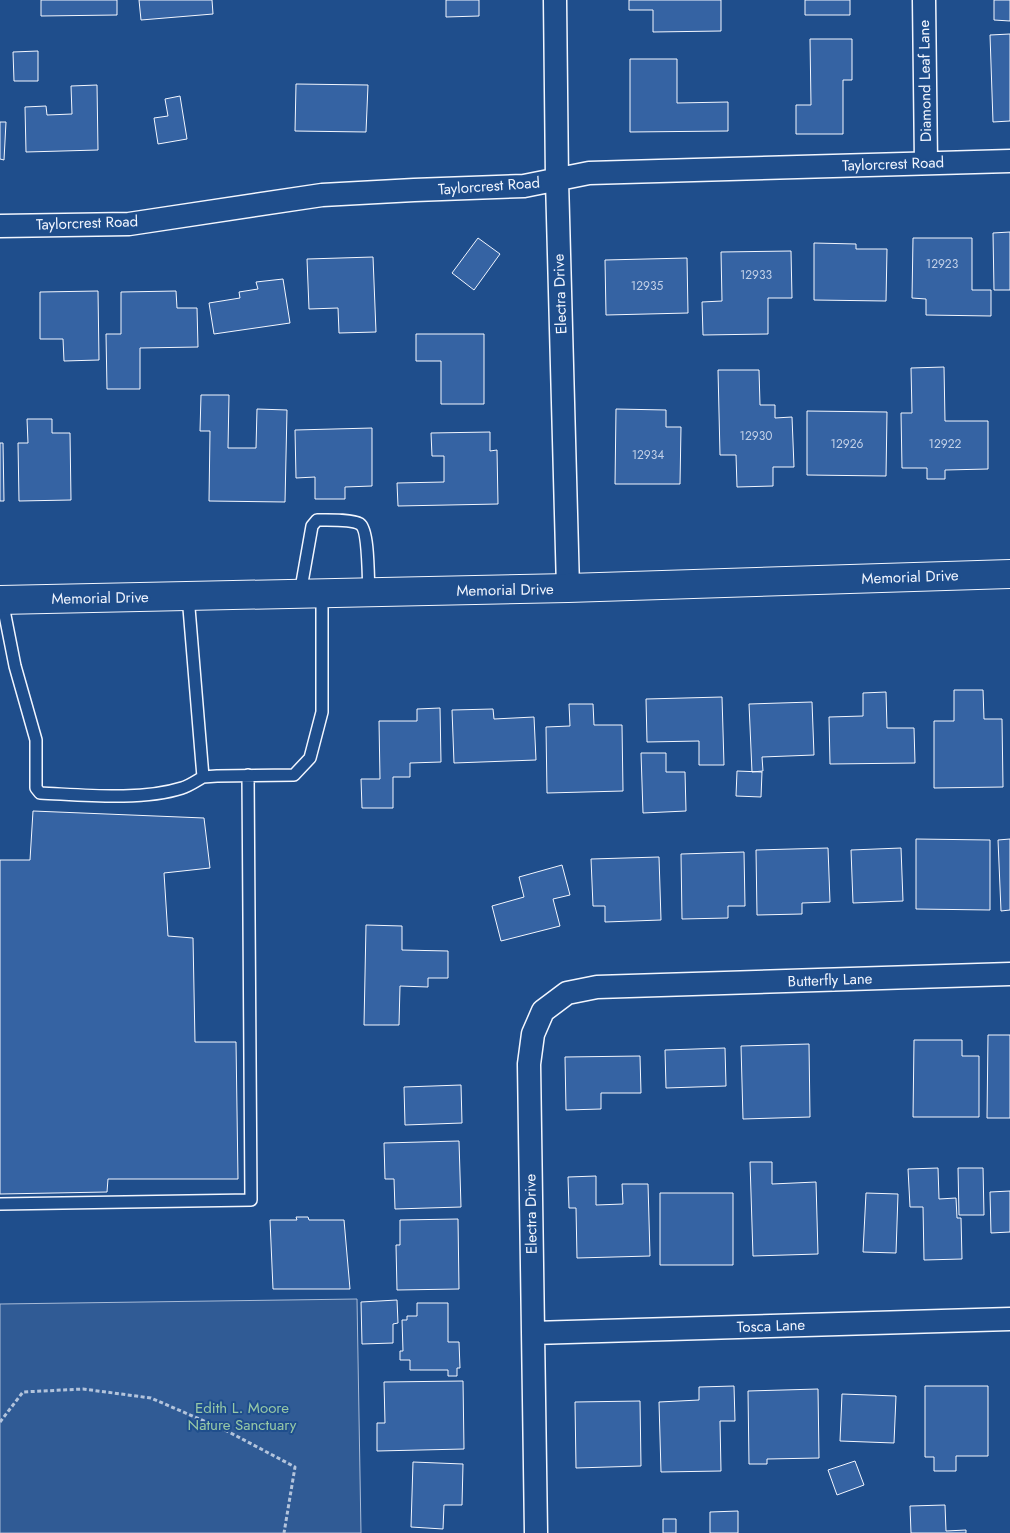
<svg xmlns="http://www.w3.org/2000/svg" width="1010" height="1533" font-family="Jost,sans-serif">
<rect width="100%" height="100%" fill="#1f4e8c"/>
<path fill="#305b95" stroke="#a8bbd7" d="M357,1299L361,1533H0V1304Z"/>
<path fill="#3563a3" stroke="#f2f6ff" d="M41,0H117V15L41,16Z
M139,0H212L213,14L141,20Z
M446,0H479V16L446,17Z
M629,0H721V31L653,32V10H629Z
M805,0H850V15H805Z
M994,0H1010V21L994,20Z
M1010,34V121L993,122L990,35Z
M810,39H852V80H843V134H796V105H811Z
M38,51V81H14L13,52Z
M630,59H677V103L728,102V131L630,132Z
M296,84L368,85L366,132L295,131Z
M97,85L98,150L26,152L25,107L46,106L47,115L72,114L71,86Z
M180,96L187,139L158,144L154,118L168,116L165,99Z
M0,122H6L4,160L0,159Z
M1010,232V290H994L993,233Z
M478,238L500,254L474,290L452,273Z
M913,238H972V290H991V316L926,315V299L912,298Z
M814,243L856,244V249H887L886,301L814,300Z
M791,251L792,298H768V334L703,335L702,302L722,301L721,252Z
M373,257L376,332L339,333L338,308L309,309L307,259Z
M687,258L688,313L606,315L605,260Z
M283,279L290,323L214,334L209,303L240,298L239,292L258,289L256,282Z
M98,291L99,360L64,361L63,339H40V292Z
M176,291L177,308H197L198,347L140,348V389H107L106,334H121V292Z
M416,334H484V404H441V361H416Z
M944,367L945,421H988V469L945,470V479H927V468H902L901,413H912L911,368Z
M718,370H759L760,405H775V418L792,417L794,467H773V486L737,487L736,455H720Z
M201,395H229L228,448H256L257,409L287,410L285,502L209,501L210,431H200Z
M616,409L666,410V427H681L680,484H615Z
M807,411L887,412L886,476L807,475Z
M27,419H52V433H70L71,500L19,501L18,443H28Z
M372,428V486L345,487V499H315V477L296,478L295,430Z
M490,432V451L497,450L498,504L398,506L397,483L444,482V456H432L431,433Z
M0,443H3L4,501H0Z
M954,690H983L984,719H1002L1003,787L934,788V721H954Z
M886,692L887,728H914L915,763L830,764L829,717L863,716V693Z
M722,697L724,765H699V741L647,742L646,699Z
M812,702L814,755L762,757L763,771L752,772L749,704Z
M569,704H593L594,725H622L623,791L547,793L546,727L570,726Z
M440,708L441,762L410,763V777H393V808H362L361,779H380L379,721H417V709Z
M493,709L494,719L534,717L536,760L454,763L452,710Z
M641,753H666V772H685L686,811L643,813Z
M737,771L762,772L761,797L736,796Z
M33,811L204,818L210,868L164,873L168,936L193,938L195,1042H236L238,1179H108L107,1192L0,1194V860H30Z
M916,839L990,840V910L916,909Z
M1010,839V910L1001,911L998,840Z
M828,848L830,902L802,903V914L757,915L756,850Z
M901,848L903,901L853,903L851,850Z
M744,852L745,906H728V918L682,919L681,854Z
M659,857L661,920L605,922V906H593L591,859Z
M562,865L570,895L553,899L560,926L501,941L492,906L524,897L519,877Z
M366,925L402,926V950L448,951V978H428V987L400,986L399,1025H364Z
M988,1035H1010V1118H987Z
M914,1040H962V1056H979V1117H913Z
M809,1044L810,1117L743,1119L741,1046Z
M725,1048L726,1086L666,1088L665,1050Z
M640,1056L641,1093H601V1109L566,1110L565,1057Z
M461,1085L462,1123L405,1125L404,1087Z
M459,1141L461,1207L395,1209L394,1179H385L384,1143Z
M750,1162H772V1184L816,1182L818,1254L753,1256Z
M938,1168L939,1199L956,1198L957,1218H961L962,1259L924,1260L923,1207H910L908,1169Z
M958,1168H983L984,1215H959Z
M596,1176V1205L623,1204L622,1184H648L650,1256L577,1258L576,1208H569L568,1177Z
M1010,1191V1232L991,1233L990,1192Z
M660,1193H733V1265H660Z
M866,1193L898,1194L896,1253L863,1252Z
M296,1217H308L309,1220H344L350,1289H273L270,1220H297Z
M458,1219L459,1289L397,1290L396,1245H400V1220Z
M397,1300L398,1323L393,1324V1343L362,1344L361,1302Z
M417,1303H448V1342H459L460,1368H457V1376H448V1370H410V1360H400V1351H403L402,1320H407V1316H417Z
M463,1381L464,1449L377,1451V1423H385L384,1382Z
M734,1386L735,1421H720L721,1471L661,1472L659,1402L699,1400V1387Z
M925,1386H988V1456H956V1471H934V1457H925Z
M818,1389L819,1458L767,1459V1464H749L748,1391Z
M842,1394L896,1396L894,1443L840,1441Z
M640,1401L641,1466L576,1468L575,1402Z
M855,1461L864,1485L837,1495L828,1470Z
M413,1462L463,1464L462,1505H444L443,1529L411,1527Z
M945,1505L946,1531L966,1530V1533H911L910,1506Z
M738,1511V1533H710V1512Z
M663,1519H676V1533H663Z"/>
<g fill="none" stroke-linecap="round" stroke-linejoin="round">
<defs>
<path id="lane" d="M300,594L312,526L317,520C327,520 352,519 360,524C369,530 368,580 369,593
M188,596L203,777L217,776L294,775L310,758L322,712V593
M2,600L15,666L36,740V788L40,793C84,795 141,801 182,788C189,786 196,781 203,777
M0,1204L251,1200L248,775"/>
<path id="street" d="M555,0L557,180L568,588
M924,0L926,163
M0,226L129,224L322,195L414,190L524,186L589,173L1010,161
M533,1333L1010,1319
M536,1533L529,1064L533,1034L543,1011L567,993L597,987L1010,974"/>
<path id="secondary" d="M0,600L568,588L1010,574"/>
</defs>
<use href="#lane" stroke="#f2f6ff" stroke-width="14"/>
<use href="#street" stroke="#f2f6ff" stroke-width="25"/>
<use href="#secondary" stroke="#f2f6ff" stroke-width="30"/>
<path stroke="#b3c4dc" stroke-width="3" stroke-dasharray="4 2.5" stroke-linecap="butt" d="M0,1422L23,1392L83,1389L151,1398L227,1431L295,1467L284,1533"/>
<use href="#lane" stroke="#1f4e8c" stroke-width="11"/>
<use href="#street" stroke="#1f4e8c" stroke-width="22"/>
<use href="#secondary" stroke="#1f4e8c" stroke-width="28"/>
</g>
<g text-anchor="middle" dominant-baseline="central" stroke-width="4" stroke-linejoin="round" paint-order="stroke">
<g font-size="12" fill="#c3d1e8">
<text x="942" y="264">12923</text>
<text x="756" y="275">12933</text>
<text x="647" y="286">12935</text>
<text x="756" y="436">12930</text>
<text x="847" y="444">12926</text>
<text x="945" y="444">12922</text>
<text x="648" y="455">12934</text>
</g>
<g font-size="15" fill="#f2f6ff" stroke="#1f4e8c">
<text transform="translate(925 81) rotate(-91)">Diamond Leaf Lane</text>
<text transform="translate(893 164) rotate(-2)">Taylorcrest Road</text>
<text transform="translate(489 186) rotate(-4)">Taylorcrest Road</text>
<text transform="translate(87 223) rotate(-2)">Taylorcrest Road</text>
<text transform="translate(560 294) rotate(-92)">Electra Drive</text>
<text transform="translate(910 577) rotate(-2)">Memorial Drive</text>
<text transform="translate(505 590) rotate(-1)">Memorial Drive</text>
<text transform="translate(100 598) rotate(-1)">Memorial Drive</text>
<text transform="translate(830 980) rotate(-2)">Butterfly Lane</text>
<text transform="translate(531 1214) rotate(-91)">Electra Drive</text>
<text transform="translate(771 1326) rotate(-2)">Tosca Lane</text>
</g>
<g font-size="15" fill="#97c8a6" stroke="#1f4e8c">
<text x="242" y="1408">Edith L. Moore<tspan x="242" dy="17">Nature Sanctuary</tspan></text>
</g>
</g>
</svg>
